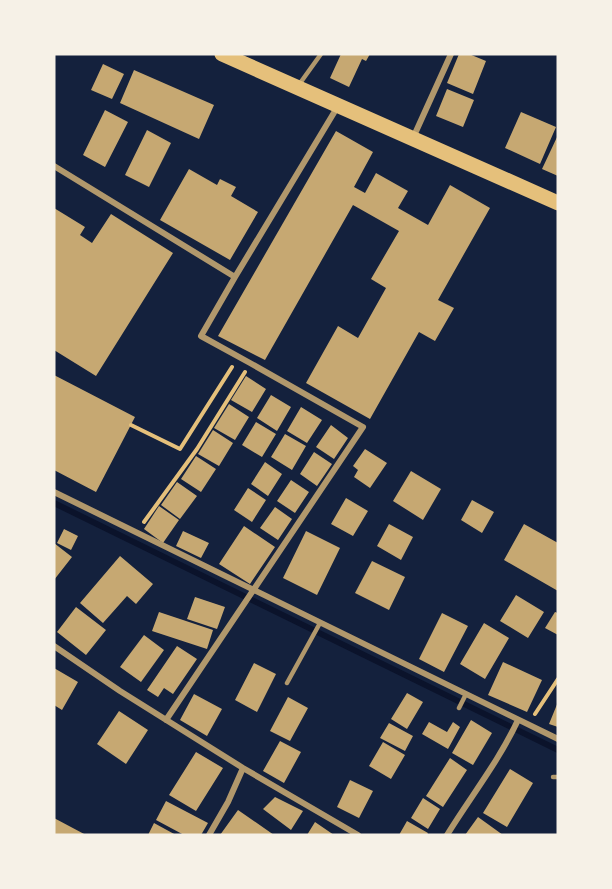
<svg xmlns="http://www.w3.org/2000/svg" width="612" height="889" font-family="'Fira Sans',sans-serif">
<rect width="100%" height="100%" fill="#14213d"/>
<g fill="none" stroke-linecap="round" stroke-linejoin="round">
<path stroke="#0b132b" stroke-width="6" d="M54,503L558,750"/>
</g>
<path fill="#c6a872" d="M341,54H370L366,61L362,59L349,87L330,78Z
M459,54H469L486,61L473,94L447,83Z
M103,64L124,74L112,99L91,90Z
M134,70L214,105L199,139L120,103Z
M447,89L474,100L463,127L436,116Z
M105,110L128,122L105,167L83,155Z
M521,112L556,127L540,164L505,148Z
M147,130L171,143L149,187L125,175Z
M336,131L373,152L354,187L365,193L376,173L408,191L398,208L428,225L450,185L490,208L438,300L454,308L435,341L419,332L370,419L306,383L338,326L358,338L386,288L371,279L399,231L353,205L265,360L218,336Z
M558,135V176L542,169Z
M189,169L217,185L220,179L236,187L231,196L258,212L230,260L160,220Z
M54,208L85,227L80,235L92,243L111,214L173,253L96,376L54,350Z
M54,375L135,417L96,492L54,470Z
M246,376L266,389L252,412L231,400Z
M271,395L291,407L277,431L257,418Z
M229,404L249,417L235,440L214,428Z
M301,407L322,420L307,443L287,431Z
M256,422L276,434L262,457L242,445Z
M331,425L348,438L334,459L316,447Z
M213,430L233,443L219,466L198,454Z
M285,434L306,446L292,470L271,457Z
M365,449L387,463L370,488L354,477L358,470L353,466Z
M314,452L332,464L317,486L300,474Z
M196,456L216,469L201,492L181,479Z
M265,462L282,474L268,496L251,484Z
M411,471L441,489L423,520L393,501Z
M291,480L309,492L295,513L277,501Z
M177,482L197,496L180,519L161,505Z
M248,488L266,500L252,522L234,510Z
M346,498L368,511L353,536L331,524Z
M472,500L494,512L482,533L461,520Z
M159,506L179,520L163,543L144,529Z
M275,507L292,519L278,540L260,528Z
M389,524L413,537L401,560L377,546Z
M524,524L558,543V591L504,560Z
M244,526L275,547L250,584L219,564Z
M64,529L78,536L71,550L57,543Z
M183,531L209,543L201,558L176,546Z
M306,531L340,548L317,595L283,578Z
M54,543L72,557L54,580Z
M120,556L153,584L136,604L127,596L103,623L80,603Z
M372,561L405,577L389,610L355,593Z
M516,595L544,612L528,638L500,621Z
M195,597L225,607L217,629L187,619Z
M76,607L106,630L86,655L57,632Z
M159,612L213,630L207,649L152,631Z
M555,612L558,613V635L545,628Z
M442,613L468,626L444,672L419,659Z
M484,623L509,638L485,679L460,664Z
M144,635L164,650L141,682L120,667Z
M177,646L197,659L173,694L164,688L158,697L147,690Z
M503,662L542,680L527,712L488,695Z
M254,663L276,674L257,712L235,700Z
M54,668L78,682L62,710L54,705Z
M407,693L423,702L407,729L391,719Z
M194,694L222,709L207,736L180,720Z
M288,697L308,708L290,741L270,731Z
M558,702V727L549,724Z
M119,711L148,730L126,764L97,744Z
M471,720L492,733L473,765L452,753Z
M429,722L447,732L453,722L460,727L448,749L422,734Z
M389,723L413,736L405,751L380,738Z
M280,741L301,752L284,783L263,771Z
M383,742L405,755L391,779L369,766Z
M196,752L223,768L196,811L169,795Z
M450,758L467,770L443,807L426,796Z
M510,769L533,783L507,827L483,813Z
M350,780L373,791L359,818L337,807Z
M275,797L303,811L291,830L263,809Z
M423,798L440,809L428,829L411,818Z
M166,801L208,823L201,835H184L156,820Z
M238,810L274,835H220Z
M478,817L503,835H465Z
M54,818L86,835H54Z
M407,821L428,833L427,835H399Z
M315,822L334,835H307Z
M154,823L176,835H148Z"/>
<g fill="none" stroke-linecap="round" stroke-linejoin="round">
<path stroke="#e5c07b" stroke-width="4" d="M131,425L180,449L232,367
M144,522L197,449L245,372
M535,714L558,679"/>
<path stroke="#b1986c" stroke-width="4.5" d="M298,86L321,54
M287,683L320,623
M459,708L466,694
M553,777H558"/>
<path stroke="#b1986c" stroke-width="6" d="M413,138L451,54
M54,166L235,277
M54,492L558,739
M54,646L120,691L243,768L358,835
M166,720L363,427L250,363L201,336L235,277L338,106
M209,835L228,802L243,768
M447,835C471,796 499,761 518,720"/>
<path stroke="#e5c07b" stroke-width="15" d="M222,54L558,203"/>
</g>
<rect width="612" height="889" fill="none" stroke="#f6f1e7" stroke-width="111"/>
</svg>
